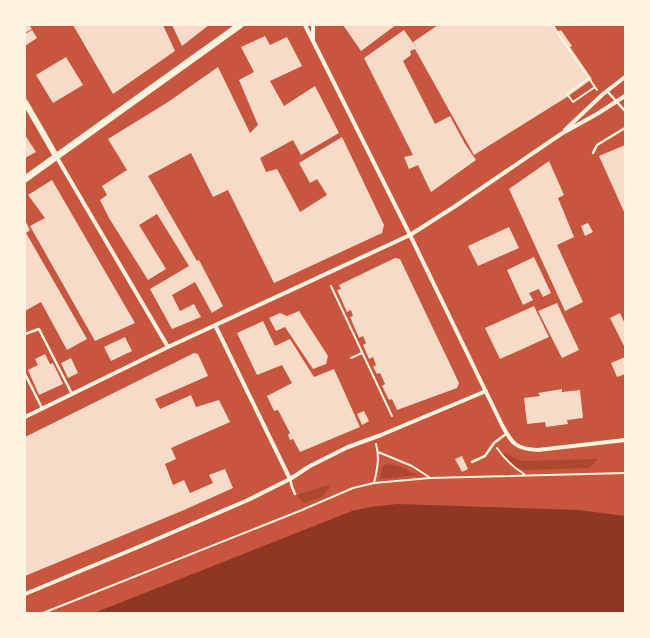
<svg xmlns="http://www.w3.org/2000/svg" width="650" height="638" font-family="'DM Sans',sans-serif">
<rect width="100%" height="100%" fill="#c8553d"/>
<path fill="#ae4732" d="M502,452L521,461L598,459L589,468L523,470C513,466 508,461 502,452Z
M385,464L398,466L418,475L380,479L382,467Z
M331,484C324,499 320,497 305,503L297,497V495Z"/>
<path fill="#8f3625" d="M397,504L579,510L625,516V613H94L352,511L370,507Z"/>
<path fill="#f7dbc8" d="M25,25H29L32,29L25,33Z
M73,25H163L175,51L113,94Z
M172,25H209L182,46Z
M343,25H396L361,51Z
M438,25H554L558,31L561,30L572,46L570,47L592,79L567,97L474,155L415,49L410,51L411,55L403,61L435,124L450,116L465,144L476,160L431,192L418,165L409,169L404,157L413,155L364,58L404,30L418,50L413,42Z
M32,30L37,38L25,46V34Z
M265,36L270,45L287,37L302,66L270,81L284,106L315,86L339,133L301,155L293,140L260,158L266,172L277,169L300,212L327,195L317,179L310,183L299,163L342,137L384,225L382,233L274,283L228,190L213,197L191,153L148,176L197,261L199,260L223,306L212,313L195,282L172,295L180,311L194,304L201,317L172,329L150,289L189,266L157,214L139,225L166,269L148,280L109,218L100,200L107,195L102,186L127,170L108,139L168,102L218,67L250,133L258,125L239,80L254,72L241,47Z
M66,57L83,85L53,103L36,75Z
M25,135L36,152L25,158Z
M625,145V214L599,156Z
M549,161L564,195L558,198L574,237L557,245L583,302L565,311L509,189Z
M52,180L135,323L95,341L30,226L45,218L28,195Z
M25,220L30,230L26,233L87,339L67,350L41,302L25,311Z
M588,223L593,232L585,236L581,226Z
M509,227L519,248L478,266L468,246Z
M534,257L551,293L543,297L539,289L529,293L533,300L523,305L507,270Z
M395,258L400,259L459,383L457,388L397,410L392,399L389,400L382,386L385,384L380,373L377,374L373,367L376,365L373,357L369,359L363,345L366,343L363,336L359,338L350,317L353,316L351,310L347,312L337,290L341,289L339,285Z
M557,303L579,350L562,358L538,311Z
M534,306L549,337L500,359L485,328Z
M299,311L328,356L326,364L313,369L285,327L276,331L269,318L280,313L287,316Z
M620,313L625,324V348L610,318Z
M263,321L275,346L290,339L314,377L334,369L360,427L300,452L293,439L290,440L288,435L290,433L278,410L274,411L267,396L292,383L282,365L257,375L237,333Z
M125,337L132,351L111,361L104,347Z
M194,353L198,354L208,376L155,399L160,409L191,395L196,407L219,400L230,422L171,448L176,459L165,464L173,485L184,480L190,493L213,483L209,475L225,469L233,488L184,510L25,576V437Z
M45,354L50,364L53,363L63,384L39,395L28,370L38,365L35,359Z
M625,357V374L617,377L611,363Z
M71,358L78,373L68,378L61,363Z
M562,389V392L580,390L583,418L567,420L568,424L546,427L545,422L527,424L524,398L540,396L538,393Z
M364,411L369,421L362,425L357,414Z
M462,456L468,469L462,472L455,459Z"/>
<g fill="none" stroke-linecap="round" stroke-linejoin="round">
<path stroke="#fff3e0" stroke-width="2" d="M552,25L597,90
M589,78L567,94L573,102L595,87
M331,286L392,416
M351,358L362,353
M497,448C505,460 513,467 524,474
M378,452L412,466L429,477
M374,483C377,470 380,458 376,444
M43,613L302,510L353,488L374,483L430,478L625,473"/>
<path stroke="#fff3e0" stroke-width="2.5" d="M607,91L625,111
M593,153L597,145L625,128
M25,334L39,329L72,394
M25,374L42,408
M472,462L485,456L494,443L506,434
M290,479L292,487L295,494"/>
<path stroke="#fff3e0" stroke-width="4" d="M305,25L410,235L502,425C512,444 516,449 538,450L625,440
M313,25V39
M565,130L603,94L625,77
M56,156L168,347
M215,325L290,479
M25,417L168,347L410,235L454,207L561,134L597,114L625,96
M25,594L143,545L248,500L290,479L310,466L348,447L381,435L486,391"/>
<path stroke="#fff3e0" stroke-width="6" d="M25,102L56,156"/>
<path stroke="#fff3e0" stroke-width="7" d="M25,179L240,25"/>
</g>
<rect width="650" height="638" fill="none" stroke="#fff3e0" stroke-width="52"/>
</svg>
